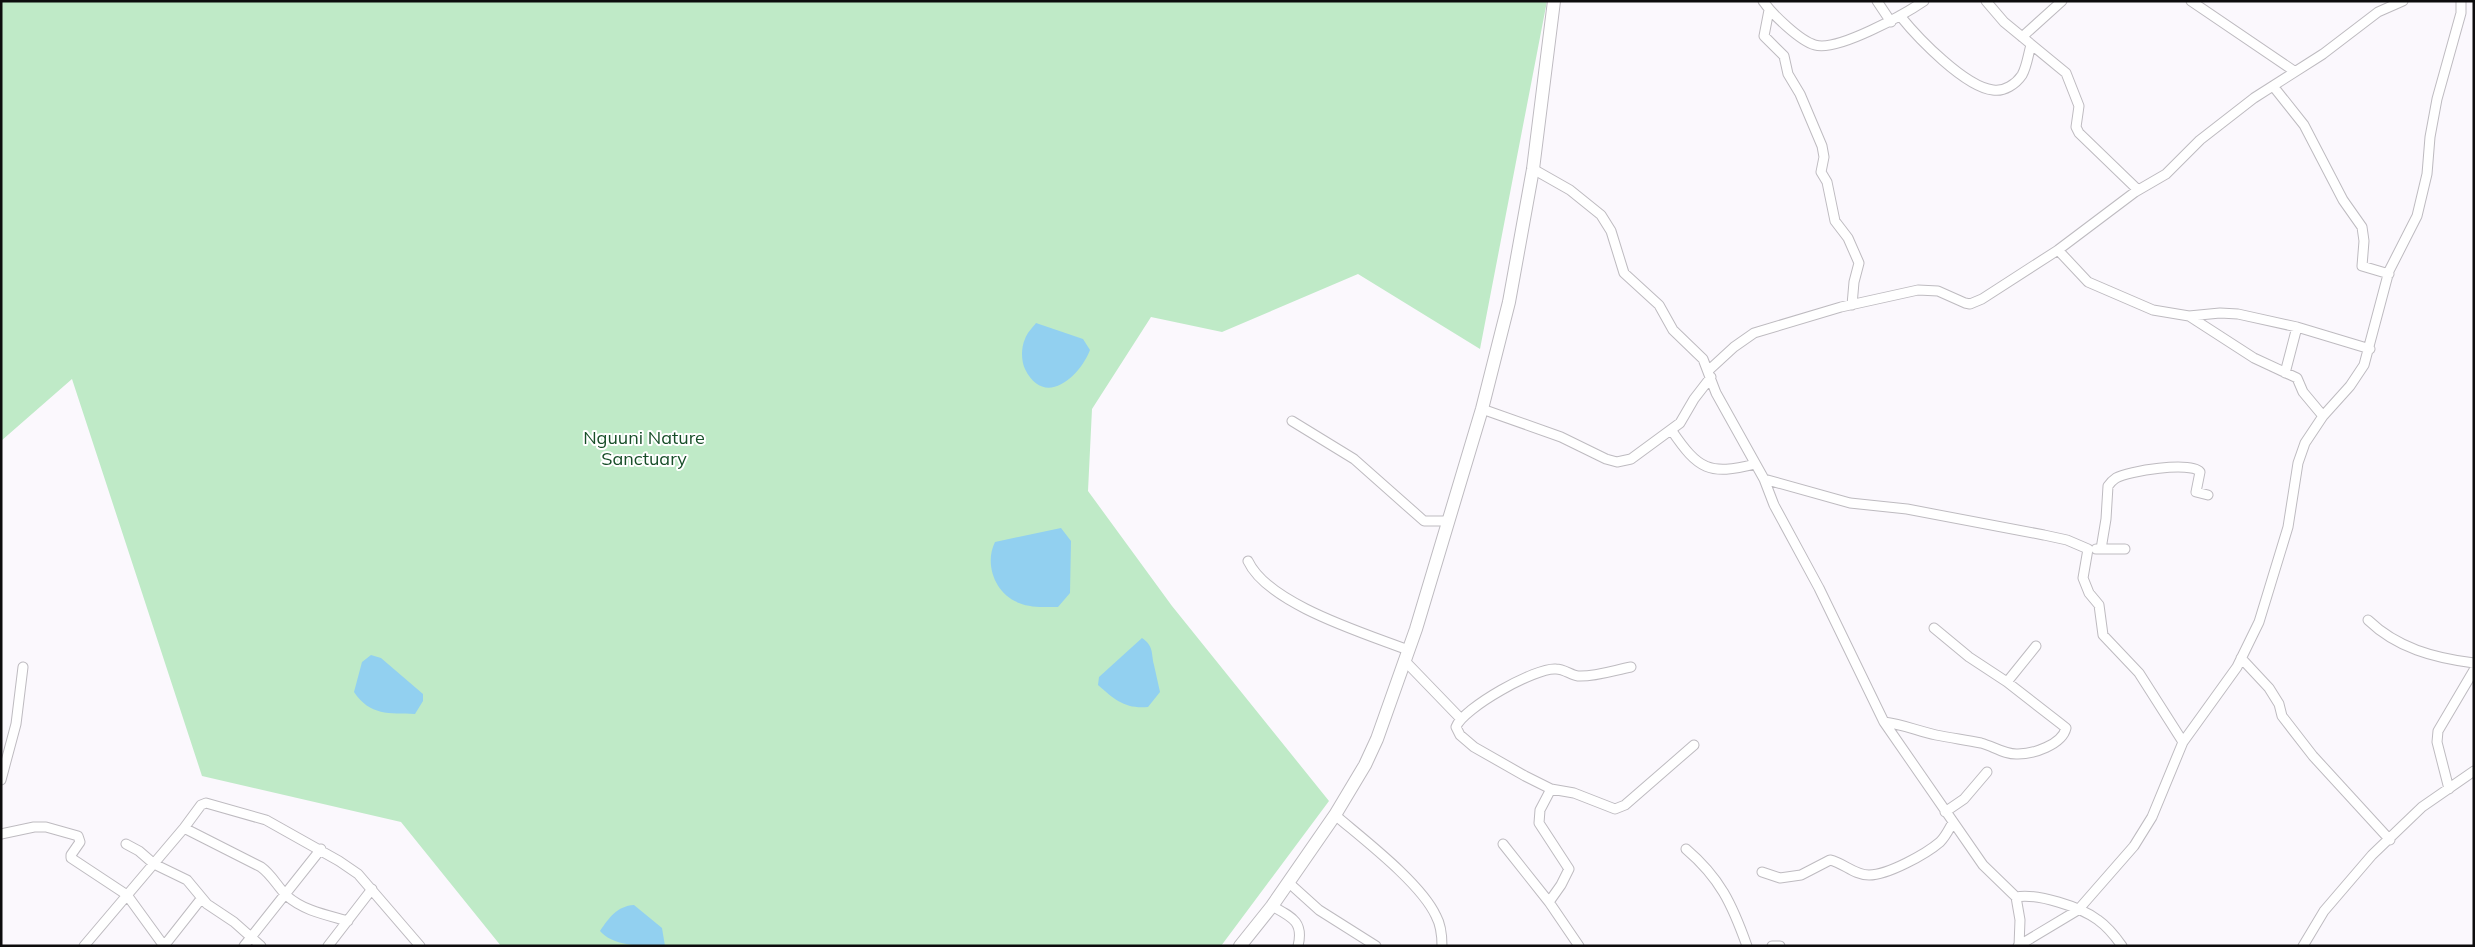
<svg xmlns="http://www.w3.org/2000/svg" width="2475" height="947" font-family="Mulish,sans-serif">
<rect width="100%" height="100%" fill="#fbf8fd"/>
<path fill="#bfeac7" d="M1,1H1547L1480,349L1358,274L1222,332L1151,317L1092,409L1088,491L1172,606L1329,801L1221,946H501L401,822L202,776L72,379L1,441Z"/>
<path fill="#92d0f0" d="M1036,323L1083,339L1090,350C1079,378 1044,408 1025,369C1021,361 1021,347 1025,339C1027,333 1032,328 1036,323Z
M1061,528L1071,541L1070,593L1058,607C1045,607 1031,608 1019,603C995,594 984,564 995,542Z
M1142,638C1154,646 1151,653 1154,665C1156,674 1158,683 1160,692L1148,707C1125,709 1115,700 1098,685L1099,677Z
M371,655L381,658L423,694V701L415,714C389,713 370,716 354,692L362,662Z
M634,905L662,928L665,946C642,946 614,947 600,931C609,918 617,906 634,905Z"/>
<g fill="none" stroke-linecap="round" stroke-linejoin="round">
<defs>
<path id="street" d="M1763,1C1772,14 1800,41 1815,45C1837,52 1905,14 1924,1
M1877,1L1891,22
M1986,1L2004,22L2066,73L2079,106L2076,127L2079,133L2138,190
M2191,1L2294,71
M1769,10L1764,36L1784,56L1788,74L1800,94L1822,146L1824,157L1821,172L1827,182L1835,221L1848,238L1859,263L1854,282L1852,305
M1901,17C1918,38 1965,87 1993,90C2004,92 2016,84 2022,75C2027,66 2028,55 2031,45
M2022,37L2062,1
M2273,86L2304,125L2343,200L2362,227L2364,241L2362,266L2389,274
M1533,169L1570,190L1601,215L1611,231L1624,273L1659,305L1673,330L1703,359L1716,393L1764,479L1850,503L1907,509L2044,535L2067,540L2088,549L2083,578L2089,593L2099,605L2103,635L2139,673L2183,742
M2058,250L2088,282L2153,310L2189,316L2220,313L2238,314L2297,327L2370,349
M2189,316L2254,358L2297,378L2303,392L2323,416
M1709,370L1734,347L1754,333L1841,307L1918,290L1938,291L1965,303L1970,304L1982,299L2058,250L2135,192L2166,174L2200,140L2254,98L2323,54L2378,12L2403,1
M2285,373L2297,327
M1482,409L1561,437L1606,459L1617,462L1631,459L1680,423L1694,399L1711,377
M1292,421L1354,459L1424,521H1449
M1672,431C1698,469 1709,476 1755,464
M1764,479L1774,505L1819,588L1884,722L1983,865L2016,897C2037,893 2081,907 2098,920C2108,927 2115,936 2122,946
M2096,549H2125
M2101,549L2106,519L2108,486C2110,483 2113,480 2116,478C2128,471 2191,461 2200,472L2196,492L2208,495
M1248,561C1268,604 1364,633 1408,650
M2368,620C2397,648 2434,658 2474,663
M2241,658L2269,688L2279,704L2282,716L2313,756L2390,840
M1404,660L1461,719
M1631,667C1615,670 1595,677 1578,676C1571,675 1564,669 1556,669C1536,667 1463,708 1456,727L1460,735L1474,747L1525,776L1551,789L1574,793L1615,809L1625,805L1694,745
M2007,682L2036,646
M1884,722C1902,724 1918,731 1936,735C1951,738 1966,740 1981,743C1993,746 2005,755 2018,754C2033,754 2062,745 2066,728L2061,724L2007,682L1969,657L1934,628
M1,780L16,724L23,667
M2449,789L2437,742L2438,731L2474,670
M1945,812L1964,799L1987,772
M1335,815C1363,839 1421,883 1436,916C1441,925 1442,935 1442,946
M184,828L261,867C272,875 277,886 287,896C304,911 327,915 348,921
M1,834L34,827H46L78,836L80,842L71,855V858L127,895L164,946
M126,844L139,851L154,864L187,880L207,904L234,922L261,946
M1503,844L1549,902L1579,946
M1686,849C1720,878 1732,904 1747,946
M1762,872L1780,878L1801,875L1830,860C1844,863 1854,875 1869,875C1888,875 1926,854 1940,842C1946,836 1949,829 1953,822
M1288,882L1319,910L1376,946
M2016,897L2020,920L2019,946
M1549,902L1561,885L1569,869L1539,823L1540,810L1551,789
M1272,906C1292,917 1304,922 1298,946
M84,946L184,828L201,805L206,803L266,820L339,861L358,874L420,946
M164,946L201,899
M244,946L321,849
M328,946L372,889
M1772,946H1780
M2018,946L2078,910L2134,846L2152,817L2183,742L2237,667L2259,622L2288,527L2298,463L2305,443L2323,416L2350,386L2364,365L2389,271L2417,216L2427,174L2430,137L2437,99L2461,13V1
M2303,946L2324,911L2372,855L2422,807L2474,771"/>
<path id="secondary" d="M1240,946L1272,906L1335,815L1365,765L1377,739L1416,629L1482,409L1509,302L1533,169L1554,1"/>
</defs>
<use href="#street" stroke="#bebbc0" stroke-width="11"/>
<use href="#secondary" stroke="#bebbc0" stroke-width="14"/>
<use href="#street" stroke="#fff" stroke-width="9"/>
<use href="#secondary" stroke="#fff" stroke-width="12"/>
</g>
<g text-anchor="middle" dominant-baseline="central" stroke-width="4" stroke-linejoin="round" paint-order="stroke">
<g font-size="18" fill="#174e28" stroke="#fff">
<text x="644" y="437">Nguuni Nature<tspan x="644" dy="21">Sanctuary</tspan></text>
</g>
</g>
<rect width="2475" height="947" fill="none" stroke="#0d0c0d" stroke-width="5"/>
</svg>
